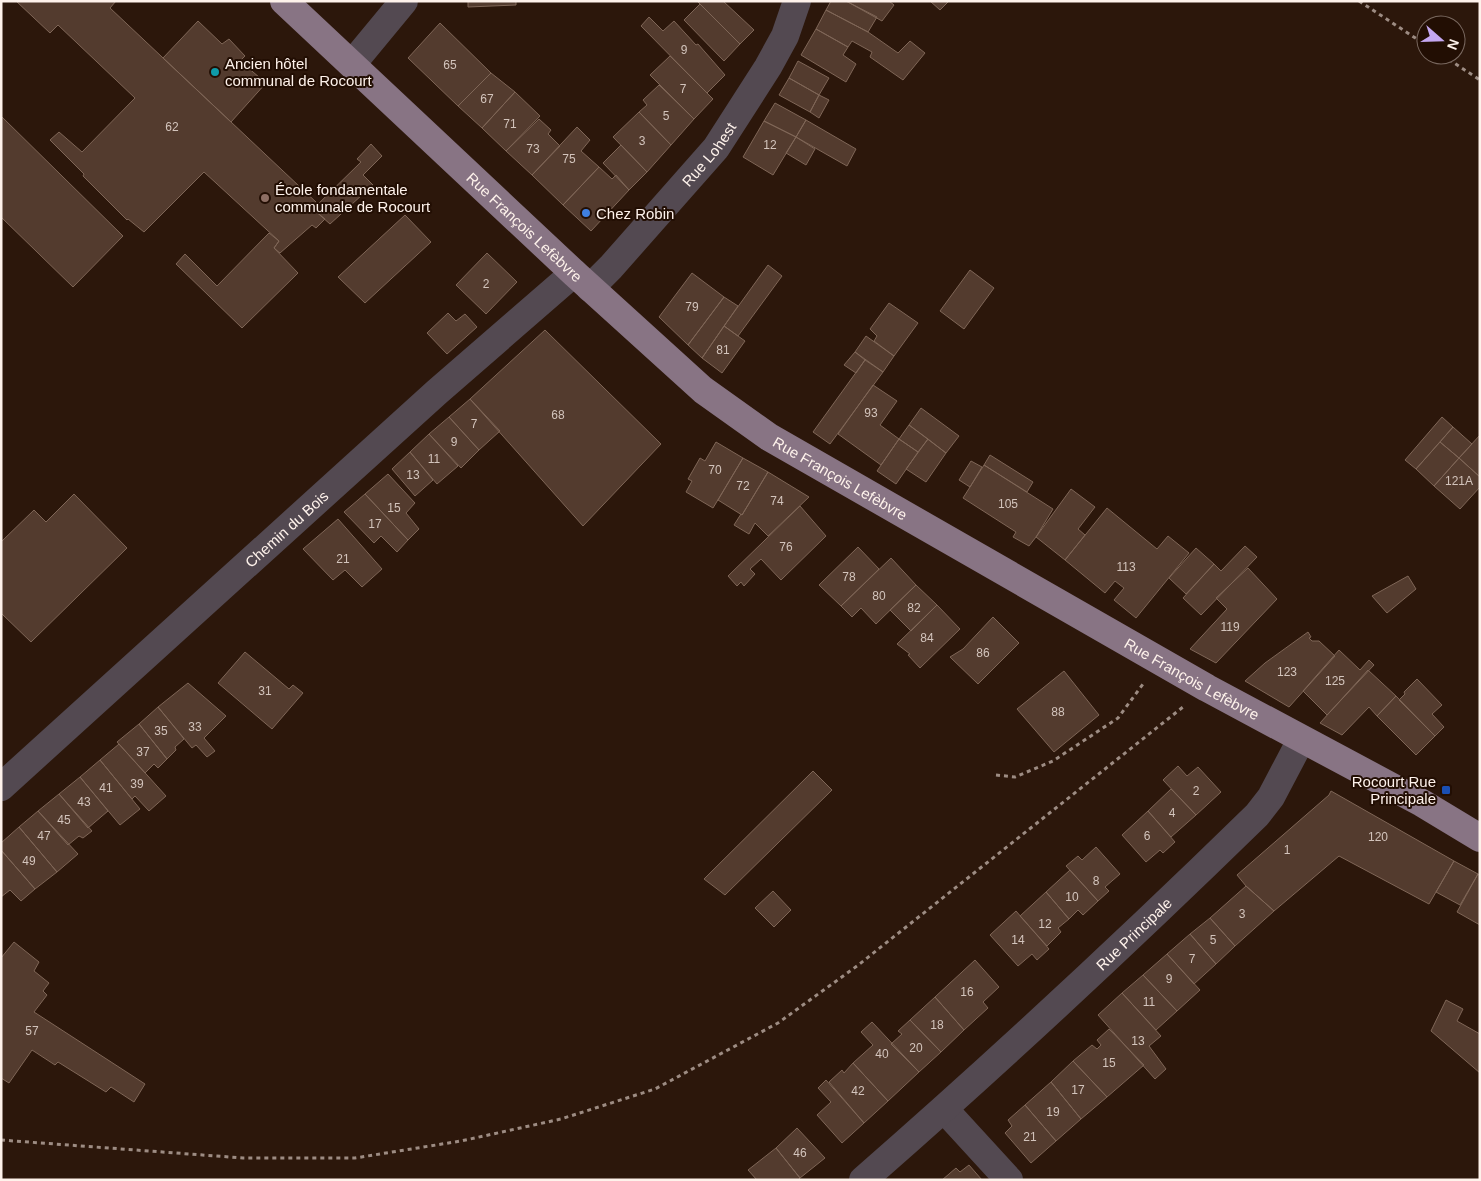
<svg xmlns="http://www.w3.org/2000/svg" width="1481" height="1181" font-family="Helvetica,sans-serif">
<rect width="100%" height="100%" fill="#2c170b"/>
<path fill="#533b2e" stroke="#7f6657" d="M16,1H116L110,8L317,203L313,209L325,219L316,228L312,225L280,253L274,248L279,241L204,172L144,232L128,219L127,220L83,176L84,174L50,140L59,132L82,152L135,98L58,25L50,33Z
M468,1H516V5L468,7Z
M697,1H723L754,30L740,44Z
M831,1H846L877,17L868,32L826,10Z
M846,1H889L894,5L882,21Z
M930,1H949L940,10Z
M700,4L740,44L724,61L684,20Z
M826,10L868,32L898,53L910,41L925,53L903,80L870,57L872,52L852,41L848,47L816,29Z
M649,17L663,31L674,21L696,45L698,44L725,75L707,93L641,26Z
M198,21L222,44L229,39L245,56L240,61L266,83L231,122L163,58Z
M440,23L491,73L458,106L408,58Z
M816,29L848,47L843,55L856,64L846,82L801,55Z
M670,56L713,99L694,119L650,75Z
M798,61L829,78L819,95L789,78Z
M491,73L515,92L482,128L458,106Z
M789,78L819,95L810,112L779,95Z
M659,85L694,119L671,145L639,112L647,105L643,100Z
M515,92L540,116L506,151L482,128Z
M819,95L829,100L819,118L810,112Z
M775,103L806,120L796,137L764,121Z
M639,112L671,145L647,172L613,137Z
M1,116L123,236L73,287L1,217Z
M539,119L551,130L548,134L560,146L532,175L506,151Z
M806,120L856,149L847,166L796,137Z
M764,121L796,137L773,175L743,157Z
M577,127L590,140L581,151L599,167L563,205L532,175Z
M796,137L815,149L806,165L786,153Z
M371,144L382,156L363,175L373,185L330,224L313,209L361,162L357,159Z
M621,145L647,172L629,190L603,163Z
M599,167L612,179L616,175L629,190L591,231L563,205Z
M405,215L431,242L365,303L338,277Z
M269,233L279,241L274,248L298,273L242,328L176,264L185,254L217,286Z
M487,253L517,282L486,314L456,285Z
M768,265L782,276L738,336L724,326Z
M970,270L994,288L964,329L940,311Z
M692,273L724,297L688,345L659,317Z
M724,297L738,306L702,358L688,345Z
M889,303L918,323L894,356L874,341L877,336L870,329Z
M448,313L456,321L465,314L477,327L447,354L427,333Z
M724,326L745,341L722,373L702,358Z
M545,330L661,444L583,526L470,399Z
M866,336L894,356L883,372L855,352Z
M855,352L865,360L856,373L844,365Z
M865,360L883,372L830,444L813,432Z
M873,385L897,401L880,425L899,439L881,465L838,434Z
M470,399L500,431L479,450L449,417Z
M921,408L959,436L946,453L909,425Z
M449,417L479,450L461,468L429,434Z
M1442,417L1453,427L1416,469L1405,460Z
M909,425L928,439L918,452L899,439Z
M1453,427L1472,444L1459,458L1440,442Z
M429,434L458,466L437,484L410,452Z
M1480,435V477L1459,458Z
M899,439L918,452L896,484L877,471Z
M928,439L946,453L926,482L906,469Z
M716,442L743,458L713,508L686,492L692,481L688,479L700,458L705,461Z
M1440,442L1459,458L1434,486L1416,469Z
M410,452L433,480L415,496L392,469Z
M990,455L1033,482L1027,492L984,465Z
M743,458L768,472L742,515L718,500Z
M1459,458L1480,477V487L1460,509L1434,486Z
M971,461L982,467L970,487L959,480Z
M984,465L1053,509L1036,537L1029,546L1013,537L1016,532L963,498Z
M768,472L809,497L768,536L755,523L749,534L734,525L741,514L742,515Z
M388,474L415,503L406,513L419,529L408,540L365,494Z
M1071,489L1095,507L1078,529L1085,535L1065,560L1036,537Z
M74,494L127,548L31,642L1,613V542L34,510L46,522Z
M365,494L408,540L397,552L381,536L374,543L344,512Z
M800,506L826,536L781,580L761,559L750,569L755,574L744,586L741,582L737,586L728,576Z
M1107,508L1157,549L1168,536L1189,553L1136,618L1114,600L1124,588L1115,581L1105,593L1065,560Z
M338,519L382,569L362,587L345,570L333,580L303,549Z
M1245,546L1257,557L1201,615L1183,598L1214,564L1221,571Z
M858,547L879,569L841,606L819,585Z
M1196,548L1214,564L1186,594L1169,578Z
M891,558L916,585L876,624L861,608L852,617L841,606Z
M1248,568L1277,599L1216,663L1190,649L1227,609L1216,598Z
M1408,576L1416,589L1387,613L1372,596Z
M916,585L937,605L911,631L890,610Z
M937,605L960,629L920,668L908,655L910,654L897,644Z
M993,617L1019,643L978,684L950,657L963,649Z
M1308,632L1311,637L1309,638L1312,641H1319L1335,656L1289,707L1245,681L1265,663Z
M1339,650L1360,670L1369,660L1374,665L1327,715L1303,691Z
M245,652L289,689L293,685L303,693L272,729L218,683Z
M1368,670L1396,696L1377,716L1369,707L1342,735L1320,723Z
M1064,671L1099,715L1054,752L1017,709Z
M1417,679L1442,705L1432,714L1444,727L1435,736L1399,700L1405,694L1404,692Z
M188,683L226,716L204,738L215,751L207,757L196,745L192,748L158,707Z
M1396,696L1435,736L1416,755L1377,716Z
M158,707L184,739L175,747L176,750L167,759L139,724Z
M139,724L167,759L158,768L154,764L145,773L117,742Z
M119,744L166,796L149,811L135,796L132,799L100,760Z
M100,760L140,809L120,825L80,777Z
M1178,766L1187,776L1198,767L1221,792L1196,815L1163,780Z
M813,771L832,790L725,895L704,879Z
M80,777L108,811L88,828L59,794Z
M1171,789L1196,815L1171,837L1148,811Z
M1331,791L1454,861L1429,904L1339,856L1274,911L1246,886L1237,875L1329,795Z
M59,794L92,831L83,838L79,836L68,845L38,811Z
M38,811L78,854L57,872L19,827Z
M1148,811L1175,842L1163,853L1160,850L1146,862L1122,835Z
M19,827L57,872L35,889L1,850V843Z
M1096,847L1120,874L1105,887L1109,891L1098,901L1066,866L1078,856L1082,860Z
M1,850L35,889L21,901L10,890L1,897Z
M1454,861L1478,874L1460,905L1436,892Z
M1070,870L1098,901L1083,915L1078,910L1069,919L1046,892Z
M1478,874L1480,875V925L1457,912Z
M1246,886L1274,911L1235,946L1210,918Z
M773,891L791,910L774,927L755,908Z
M1046,892L1069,919L1058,928L1061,932L1047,946L1020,916Z
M1016,911L1049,949L1037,960L1032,954L1018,966L990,935Z
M1210,918L1235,946L1216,964L1190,934Z
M1190,934L1216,964L1194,984L1167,954Z
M14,942L39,962L34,971L49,983L43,991L47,995L34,1012L145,1084L134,1102L111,1087L106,1092L58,1062L55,1065L32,1050L9,1083L1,1078V958Z
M1167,954L1200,990L1177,1011L1143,975Z
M975,960L999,987L983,1002L988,1008L964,1030L935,997Z
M1143,975L1177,1011L1156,1030L1122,993Z
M1122,993L1161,1036L1149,1046L1166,1069L1155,1079L1098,1015Z
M935,997L964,1030L941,1052L910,1020Z
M1446,1000L1463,1009L1457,1021L1480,1034V1073L1431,1031Z
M910,1020L941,1052L919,1072L891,1044L902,1034L898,1031Z
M872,1022L919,1072L888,1101L853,1063L873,1045L861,1032Z
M1109,1029L1144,1065L1107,1097L1073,1061L1092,1045L1097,1049L1101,1045L1097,1040Z
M1073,1061L1107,1097L1081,1119L1051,1082Z
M853,1063L888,1101L864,1123L829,1082L842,1070L844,1073Z
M826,1080L864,1123L842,1143L817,1115L831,1102L818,1088Z
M1051,1082L1081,1119L1056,1141L1025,1105Z
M1025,1105L1056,1141L1031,1163L1005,1133L1012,1126L1008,1120Z
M797,1128L825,1158L800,1178L776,1148Z
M776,1148L800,1178L798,1180H757L748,1170Z
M969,1165L982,1180H942L956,1168L960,1172Z"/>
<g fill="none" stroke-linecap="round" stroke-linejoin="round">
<path stroke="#9d8c83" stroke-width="3" stroke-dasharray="4 4" stroke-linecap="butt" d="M1359,1L1426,45
M1442,55L1480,80
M996,775L1015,777L1053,761L1118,718L1143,684
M1,1140L243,1158H355L461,1141L561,1119L655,1089L778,1023L857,966L1183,707"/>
<g stroke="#534951" stroke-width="28">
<path d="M352,64L404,1"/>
<path id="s1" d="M590,288L611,267L716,148L768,67L785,36L797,1"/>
<path id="s2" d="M1,787L437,392L574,273"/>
<path d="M944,1109L1009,1180"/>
<path id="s3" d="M863,1180C998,1062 1129,940 1257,815L1271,797L1301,740"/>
</g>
<path stroke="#887484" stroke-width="28" id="s4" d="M284,1L574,273L703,390L769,437L1207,688L1422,803L1480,838"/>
</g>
<circle fill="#0f9aa8" stroke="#220e03" stroke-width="2" cx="215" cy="72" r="5"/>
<circle fill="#8d6e63" stroke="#220e03" stroke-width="2" cx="265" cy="198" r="5"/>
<circle fill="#3f7fe0" stroke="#220e03" stroke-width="2" cx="586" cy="213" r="5"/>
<rect fill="#1a4fb4" stroke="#220e03" stroke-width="2" x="1441" y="785" width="10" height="10" rx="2.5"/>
<g text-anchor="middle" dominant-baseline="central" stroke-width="4" stroke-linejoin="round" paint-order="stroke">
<g font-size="12" fill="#d3c4bc">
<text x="684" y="50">9</text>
<text x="450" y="65">65</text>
<text x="683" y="89">7</text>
<text x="487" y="99">67</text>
<text x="666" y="116">5</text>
<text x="510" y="124">71</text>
<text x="172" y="127">62</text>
<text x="642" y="141">3</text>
<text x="770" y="145">12</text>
<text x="533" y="149">73</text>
<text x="569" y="159">75</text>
<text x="486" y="284">2</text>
<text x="692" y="307">79</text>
<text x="723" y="350">81</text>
<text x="871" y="413">93</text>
<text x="558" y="415">68</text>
<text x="474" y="424">7</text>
<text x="454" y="442">9</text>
<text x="434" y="459">11</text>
<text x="715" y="470">70</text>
<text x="413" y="475">13</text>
<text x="1459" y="481">121A</text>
<text x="743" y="486">72</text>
<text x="777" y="501">74</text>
<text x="1008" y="504">105</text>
<text x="394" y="508">15</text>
<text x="375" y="524">17</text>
<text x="786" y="547">76</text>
<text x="343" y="559">21</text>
<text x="1126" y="567">113</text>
<text x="849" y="577">78</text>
<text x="879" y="596">80</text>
<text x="914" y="608">82</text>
<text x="1230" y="627">119</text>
<text x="927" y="638">84</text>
<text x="983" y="653">86</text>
<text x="1287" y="672">123</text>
<text x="1335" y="681">125</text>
<text x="265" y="691">31</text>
<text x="1058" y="712">88</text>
<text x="195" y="727">33</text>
<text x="161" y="731">35</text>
<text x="143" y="752">37</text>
<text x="137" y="784">39</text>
<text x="106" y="788">41</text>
<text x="1196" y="791">2</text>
<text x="84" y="802">43</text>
<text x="1172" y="813">4</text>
<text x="64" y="820">45</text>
<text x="44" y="836">47</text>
<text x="1147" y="836">6</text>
<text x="1378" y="837">120</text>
<text x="1287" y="850">1</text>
<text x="29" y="861">49</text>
<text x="1096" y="881">8</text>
<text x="1072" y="897">10</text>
<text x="1242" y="914">3</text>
<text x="1045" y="924">12</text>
<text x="1018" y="940">14</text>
<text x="1213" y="940">5</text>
<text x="1192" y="959">7</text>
<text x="1169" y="979">9</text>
<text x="967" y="992">16</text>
<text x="1149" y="1002">11</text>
<text x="937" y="1025">18</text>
<text x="32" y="1031">57</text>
<text x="1138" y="1041">13</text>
<text x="916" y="1048">20</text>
<text x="882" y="1054">40</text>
<text x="1109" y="1063">15</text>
<text x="1078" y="1090">17</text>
<text x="858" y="1091">42</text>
<text x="1053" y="1112">19</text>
<text x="1030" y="1137">21</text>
<text x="800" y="1153">46</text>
</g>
<g font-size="15" fill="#fef2eb" stroke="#220e03" text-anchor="start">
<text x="225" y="63">Ancien hôtel<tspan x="225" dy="17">communal de Rocourt</tspan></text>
<text x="275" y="189">École fondamentale<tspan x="275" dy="17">communale de Rocourt</tspan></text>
<text x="596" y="213">Chez Robin</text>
<text x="1436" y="781" text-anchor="end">Rocourt Rue<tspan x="1436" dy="17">Principale</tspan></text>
</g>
<g font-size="15" fill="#fef2eb" stroke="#220e03">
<text stroke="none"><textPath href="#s1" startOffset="179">Rue Lohest</textPath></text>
<text stroke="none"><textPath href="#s4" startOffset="330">Rue François Lefèbvre</textPath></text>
<text stroke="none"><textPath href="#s4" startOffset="735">Rue François Lefèbvre</textPath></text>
<text stroke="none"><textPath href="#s2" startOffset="385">Chemin du Bois</textPath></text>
<text stroke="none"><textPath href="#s4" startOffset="1140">Rue François Lefèbvre</textPath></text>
<text stroke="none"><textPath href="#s3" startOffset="366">Rue Principale</textPath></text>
</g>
</g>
<rect width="1481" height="1181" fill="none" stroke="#fef2eb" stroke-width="5"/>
<g transform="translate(1441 40) rotate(110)"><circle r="24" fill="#220e03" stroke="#7a6960"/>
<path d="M0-4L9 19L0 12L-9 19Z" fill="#c4a7f1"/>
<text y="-8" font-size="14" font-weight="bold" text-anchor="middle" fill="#fef2eb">N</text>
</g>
</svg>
